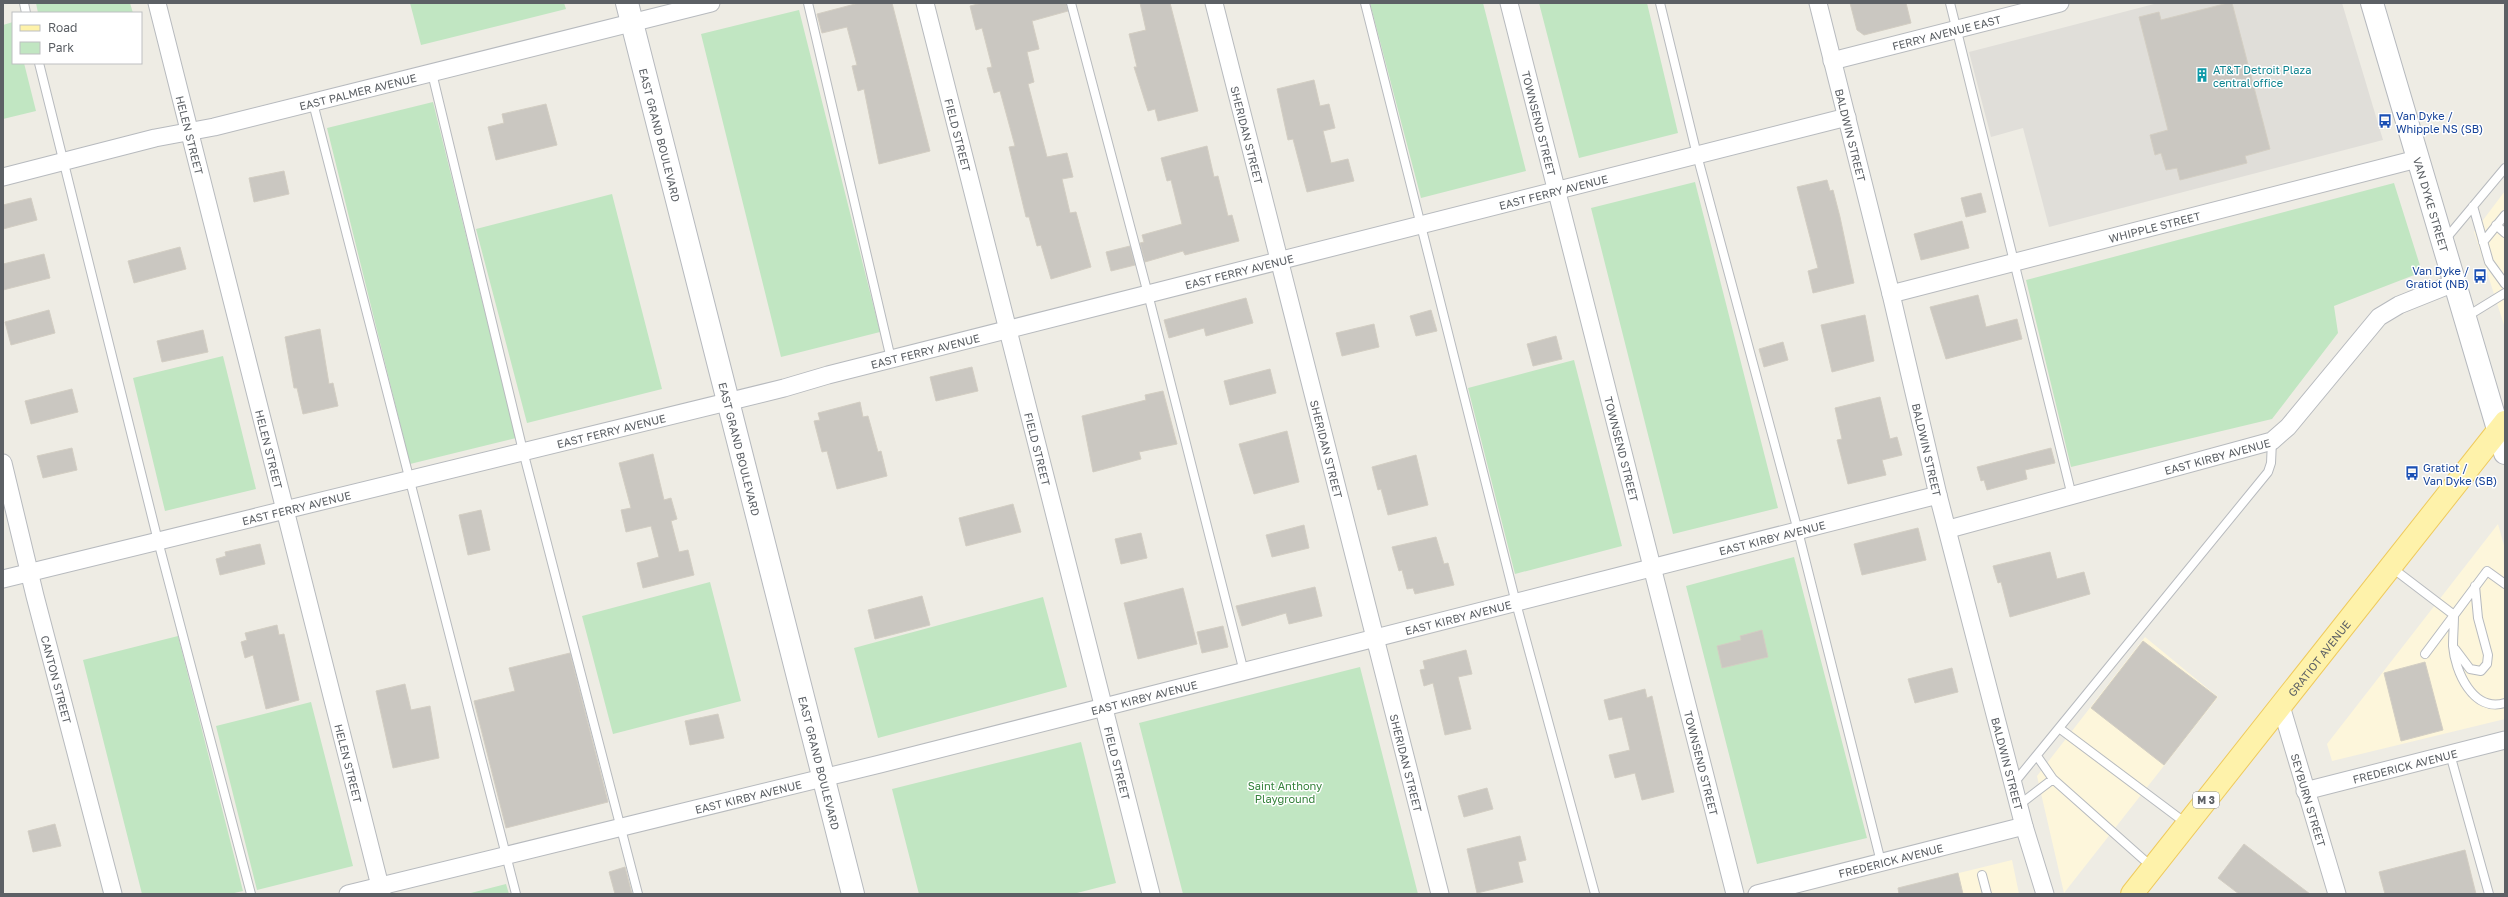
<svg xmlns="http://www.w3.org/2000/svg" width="2508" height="897" font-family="'Golos Text',sans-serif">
<rect width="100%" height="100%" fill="#eeece4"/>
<path fill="#fdf6db" d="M2505,191V328L2474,232Z
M2498,524L2505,549V719L2332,761L2327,744Z
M2145,637L2218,697L2064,893L2037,776Z
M2012,860L2019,894H1912L1910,885Z"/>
<path fill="#e0ded9" d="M2158,3H2342L2383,140L2049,227L2023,128L1991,137L1969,52Z"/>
<path fill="#c1e6c2" d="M36,3H130L133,13H38Z
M410,3H564L566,9L421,45Z
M1370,3H1483L1526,171L1421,198Z
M1539,3H1647L1678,133L1579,158Z
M799,10L880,332L781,357L701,34Z
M13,22V63H24L36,111L3,119V25Z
M433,102L516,438L410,464L327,128Z
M1695,182L1778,508L1673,534L1591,208Z
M2394,183L2422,272L2334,306L2338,333L2272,419L2071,467L2026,280Z
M612,194L662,389L527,423L476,229Z
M223,356L256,489L165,511L133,378Z
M1574,360L1622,546L1515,574L1468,388Z
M1794,557L1867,838L1757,864L1686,586Z
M710,582L741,701L613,734L582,616Z
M1043,597L1067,687L878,738L854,648Z
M178,636L243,891L230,894H142L83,660Z
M1360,667L1418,894H1183L1139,723Z
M311,702L353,866L257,890L216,726Z
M1081,742L1116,883L1073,894H919L892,789Z
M506,884L509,894H467Z"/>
<path fill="#cac7c1" stroke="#d3cec3" d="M859,3H892L930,151L879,164L864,89L858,91L852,66L857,65L847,27L822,33L817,14Z
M982,3H1066L1068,11L1032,21L1039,49L1027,52L1034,82L1028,84L1047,157L1067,153L1073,177L1062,179L1070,213L1076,212L1091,267L1051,279L1041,245L1037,246L1029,217H1026L1009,147L1015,146L1000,91L994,93L987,68L992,67L982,28L976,30L970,6Z
M1140,3H1170L1198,111L1158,121L1155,109L1148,111L1134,67H1137L1129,34L1146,30Z
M1850,3H1906L1911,23L1864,35L1857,30Z
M2228,3H2232L2270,149L2245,156L2247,163L2180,180L2177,168L2166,170L2161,153L2155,155L2150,135L2168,130L2139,17L2159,12L2161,20Z
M1314,80L1320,106L1329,104L1335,128L1323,131L1331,163L1348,159L1354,181L1307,192L1293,139L1288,140L1277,89Z
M546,104L557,145L496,160L488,127L504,123L502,114Z
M1207,146L1214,177L1218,176L1228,216L1232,215L1239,241L1185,255L1183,251L1145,262L1140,243L1144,242L1142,235L1182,224L1171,180L1167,181L1161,158Z
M284,171L289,194L254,202L249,178Z
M1827,180L1830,191L1833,190L1840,217L1854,283L1813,293L1808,271L1818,268L1797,187Z
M1981,193L1986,212L1966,217L1961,198Z
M31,198L37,220L3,229V205Z
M1962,221L1969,248L1921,260L1914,234Z
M1130,246L1135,265L1111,271L1106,252Z
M180,247L186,269L134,283L128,261Z
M44,254L50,278L3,290V264Z
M1978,295L1986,327L2017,319L2022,339L1946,359L1930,307Z
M1246,298L1253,323L1206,336L1204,328L1169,338L1164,320Z
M49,310L55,333L11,345L5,322Z
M1431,310L1437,331L1416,336L1410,316Z
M1865,315L1874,361L1832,372L1821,325Z
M1374,324L1379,347L1342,356L1336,333Z
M320,329L329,384L333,383L338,406L303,414L297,388H294L285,337Z
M203,330L208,352L162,362L157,341Z
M1556,336L1562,359L1533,366L1527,344Z
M1783,342L1788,360L1764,367L1759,349Z
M972,367L978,391L936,401L930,377Z
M1270,369L1276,393L1230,405L1224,381Z
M72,389L78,412L31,424L25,401Z
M1163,391L1177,444L1139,452L1141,459L1093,472L1082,416L1146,400L1145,395Z
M1880,397L1890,439L1897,437L1902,455L1882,460L1886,475L1848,484L1837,440L1842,439L1835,408Z
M860,402L863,417L868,416L878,452L881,451L887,476L837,489L827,451L822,452L814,421L820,420L818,413Z
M1287,431L1299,482L1254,494L1239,444Z
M72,448L77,470L43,478L37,456Z
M2051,448L2055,463L2025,470L2027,479L1987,490L1984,480L1981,481L1977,467Z
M653,454L664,500L671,498L677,519L671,521L679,552L688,550L694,575L643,588L637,563L659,557L651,526L626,532L621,510L631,508L619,463Z
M1416,455L1428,505L1388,515L1381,489L1378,490L1372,467Z
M1013,504L1021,532L966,546L959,518Z
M481,510L490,550L468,555L459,515Z
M1304,525L1309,548L1272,557L1266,535Z
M1918,528L1926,560L1862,575L1854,544Z
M1141,533L1147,558L1121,564L1115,539Z
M1436,537L1444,564L1448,563L1454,585L1415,594L1413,588L1407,589L1402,570L1399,571L1392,547Z
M260,544L265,564L220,575L216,559L226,556L225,552Z
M2050,552L2057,579L2084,572L2090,594L2010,617L2001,582L1998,583L1993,566Z
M1315,587L1322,616L1289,624L1286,613L1242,626L1236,606Z
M1183,588L1197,644L1138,659L1124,603Z
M922,596L930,625L875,639L868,610Z
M277,625L279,635L284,634L299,700L266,709L253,655L245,658L241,642L247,640L245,633Z
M1223,626L1228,647L1202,653L1197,632Z
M1762,630L1768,657L1722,668L1717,646L1741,640L1740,636Z
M2143,641L2217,697L2164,765L2091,708Z
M1466,650L1472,674L1458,677L1471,729L1445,735L1433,683L1424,686L1420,670L1425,669L1423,661Z
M570,653L608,802L506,828L474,701L515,691L509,668Z
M2425,662L2443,730L2401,741L2384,673Z
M1952,668L1958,692L1915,703L1908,679Z
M405,684L411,710L430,706L439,758L393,768L376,691Z
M1645,689L1647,698L1652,696L1674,792L1642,800L1635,773L1615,778L1609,755L1630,750L1622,717L1609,720L1604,700Z
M718,714L724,738L690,745L685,721Z
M1487,788L1493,809L1464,817L1458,796Z
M55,824L61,846L33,852L28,831Z
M1520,836L1526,860L1518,862L1523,882L1477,893L1467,849Z
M2244,844L2310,894H2239L2218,878Z
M2465,850L2476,894H2385L2379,872Z
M625,867L632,894H615L609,872Z
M1958,873L1963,894H1899L1898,888Z"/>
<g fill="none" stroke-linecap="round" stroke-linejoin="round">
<defs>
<path id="lane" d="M24,3L26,13
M808,3L891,359
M1071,3L1148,294L1244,672
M1365,3L1516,603L1595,894
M1660,3L1697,155L1798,531L1881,862
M1950,3L2072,496
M39,63L158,541L251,894
M432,73L523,451L638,894
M313,103L516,894
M2473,206L2489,262L2505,284
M2496,225L2505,233
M2444,241L2505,168
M2483,242L2505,215
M2466,317L2505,293
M2391,567L2454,615C2454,625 2453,636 2453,646C2455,671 2473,713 2505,703
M2455,649L2470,669L2481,671L2487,664L2488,655L2478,618L2475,586
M2425,654L2487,571L2505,584
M2059,728L2187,824
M2450,754L2489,894
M2037,756L2053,779L2152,867
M2014,783L2268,472L2271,463L2272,441
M2019,805L2053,779
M1982,875L1987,894"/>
<g id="street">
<path id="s1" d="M157,3L382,894"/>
<path id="s2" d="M925,3L1151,894"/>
<path id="s3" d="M1214,3L1440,894"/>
<path id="s4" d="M1509,3L1735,894"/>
<path id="s5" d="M1818,3L1891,294L1938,495L2024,826L2045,894"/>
<path id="s6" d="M1832,61L2060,3"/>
<path id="s7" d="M3,177L155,138L214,127L711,3"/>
<path id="s8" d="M1891,294L2417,159"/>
<path id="s9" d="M3,463L35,596L113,894"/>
<path id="s10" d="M1949,529L2272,441L2288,427L2379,317L2399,305L2454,283"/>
<path id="s11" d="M3,579L784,388L828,375L1847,117"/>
<path id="s12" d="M2281,706L2337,894"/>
<path id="s13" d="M2305,791L2505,740"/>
<path id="s14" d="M348,894L880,764L1938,495"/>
<path id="s15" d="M1757,894L2024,826"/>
</g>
<g id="secondary">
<path id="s16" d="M627,3L853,894"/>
<path id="s17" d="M2372,3L2505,453"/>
</g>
<g id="primary">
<path id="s18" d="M2132,894L2505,422"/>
</g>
</defs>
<use href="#lane" stroke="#b7babe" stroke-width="10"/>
<use href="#street" stroke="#b7babe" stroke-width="19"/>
<use href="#secondary" stroke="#b6b9be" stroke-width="24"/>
<use href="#primary" stroke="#efca5d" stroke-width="24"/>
<use href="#lane" stroke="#fff" stroke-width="8"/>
<use href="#street" stroke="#fff" stroke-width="17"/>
<use href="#secondary" stroke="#fff" stroke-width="22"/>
<use href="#primary" stroke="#fef2aa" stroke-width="22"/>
</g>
<defs>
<symbol id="building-bare" viewBox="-9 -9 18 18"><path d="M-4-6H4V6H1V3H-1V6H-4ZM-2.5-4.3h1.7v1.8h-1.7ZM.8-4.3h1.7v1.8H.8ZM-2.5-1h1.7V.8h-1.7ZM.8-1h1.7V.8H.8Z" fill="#0f9aa8" stroke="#fff" stroke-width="2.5" paint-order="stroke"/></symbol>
<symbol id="bus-bare" viewBox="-9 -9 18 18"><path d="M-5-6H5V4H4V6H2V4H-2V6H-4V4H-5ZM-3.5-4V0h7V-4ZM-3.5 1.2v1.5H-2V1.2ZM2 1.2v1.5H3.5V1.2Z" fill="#1a4fb4" stroke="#fff" stroke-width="2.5" paint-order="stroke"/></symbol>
</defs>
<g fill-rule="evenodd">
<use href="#building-bare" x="2192" y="65" width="20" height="20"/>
<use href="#bus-bare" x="2375" y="111" width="20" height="20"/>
<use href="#bus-bare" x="2470" y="266" width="20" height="20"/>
<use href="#bus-bare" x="2402" y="463" width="20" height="20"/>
</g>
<g text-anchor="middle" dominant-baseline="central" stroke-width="3" stroke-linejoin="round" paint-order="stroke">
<rect fill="#fff" stroke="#8d9093" stroke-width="1" x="2193" y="792" width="26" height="16" rx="3"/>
<g font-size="10" font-weight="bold" fill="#5c6065">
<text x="2206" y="800">M 3</text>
</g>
<g font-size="11" fill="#5c6065" stroke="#fff">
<text stroke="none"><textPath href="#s6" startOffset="118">FERRY AVENUE EAST</textPath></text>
<text stroke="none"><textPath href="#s7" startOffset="365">EAST PALMER AVENUE</textPath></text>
<text stroke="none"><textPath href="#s4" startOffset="124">TOWNSEND STREET</textPath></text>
<text stroke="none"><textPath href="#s1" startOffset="136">HELEN STREET</textPath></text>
<text stroke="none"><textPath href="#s2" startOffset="136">FIELD STREET</textPath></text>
<text stroke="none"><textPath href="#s16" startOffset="136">EAST GRAND BOULEVARD</textPath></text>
<text stroke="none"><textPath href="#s3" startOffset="136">SHERIDAN STREET</textPath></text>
<text stroke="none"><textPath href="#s5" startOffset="136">BALDWIN STREET</textPath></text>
<text stroke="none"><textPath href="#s11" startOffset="1598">EAST FERRY AVENUE</textPath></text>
<text stroke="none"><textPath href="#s17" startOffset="210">VAN DYKE STREET</textPath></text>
<text stroke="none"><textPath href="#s8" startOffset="272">WHIPPLE STREET</textPath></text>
<text stroke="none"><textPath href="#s11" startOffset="1274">EAST FERRY AVENUE</textPath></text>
<text stroke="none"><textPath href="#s11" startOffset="950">EAST FERRY AVENUE</textPath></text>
<text stroke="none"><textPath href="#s11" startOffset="626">EAST FERRY AVENUE</textPath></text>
<text stroke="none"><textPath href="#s1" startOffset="460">HELEN STREET</textPath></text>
<text stroke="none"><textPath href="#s16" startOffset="460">EAST GRAND BOULEVARD</textPath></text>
<text stroke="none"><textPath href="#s2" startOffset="460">FIELD STREET</textPath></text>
<text stroke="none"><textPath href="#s3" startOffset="460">SHERIDAN STREET</textPath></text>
<text stroke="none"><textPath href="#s4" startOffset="460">TOWNSEND STREET</textPath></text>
<text stroke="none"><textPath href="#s5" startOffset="460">BALDWIN STREET</textPath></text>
<text stroke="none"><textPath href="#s10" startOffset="278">EAST KIRBY AVENUE</textPath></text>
<text stroke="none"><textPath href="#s11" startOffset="302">EAST FERRY AVENUE</textPath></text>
<text stroke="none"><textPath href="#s14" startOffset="1468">EAST KIRBY AVENUE</textPath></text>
<text stroke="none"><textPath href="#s14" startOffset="1144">EAST KIRBY AVENUE</textPath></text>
<text stroke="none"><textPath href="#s18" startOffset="301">GRATIOT AVENUE</textPath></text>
<text stroke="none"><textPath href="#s9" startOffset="223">CANTON STREET</textPath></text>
<text stroke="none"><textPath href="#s14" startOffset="820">EAST KIRBY AVENUE</textPath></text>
<text stroke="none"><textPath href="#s1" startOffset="784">HELEN STREET</textPath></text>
<text stroke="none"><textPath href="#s16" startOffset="784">EAST GRAND BOULEVARD</textPath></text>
<text stroke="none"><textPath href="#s2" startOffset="784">FIELD STREET</textPath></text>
<text stroke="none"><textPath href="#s3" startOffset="784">SHERIDAN STREET</textPath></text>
<text stroke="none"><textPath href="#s4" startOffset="784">TOWNSEND STREET</textPath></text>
<text stroke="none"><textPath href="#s5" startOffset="784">BALDWIN STREET</textPath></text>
<text stroke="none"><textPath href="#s13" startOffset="103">FREDERICK AVENUE</textPath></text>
<text stroke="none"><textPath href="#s14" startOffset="412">EAST KIRBY AVENUE</textPath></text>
<text stroke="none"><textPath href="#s12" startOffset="98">SEYBURN STREET</textPath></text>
<text stroke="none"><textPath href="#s15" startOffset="138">FREDERICK AVENUE</textPath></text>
</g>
<g font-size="11" fill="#0d838f" stroke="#fff" text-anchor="start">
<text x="2213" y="69">AT&amp;T Detroit Plaza<tspan x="2213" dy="13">central office</tspan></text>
</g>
<g font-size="11" fill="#164399" stroke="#fff" text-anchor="start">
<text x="2396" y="115">Van Dyke /<tspan x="2396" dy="13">Whipple NS (SB)</tspan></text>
<text x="2469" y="270" text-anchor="end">Van Dyke /<tspan x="2469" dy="13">Gratiot (NB)</tspan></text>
<text x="2423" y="467">Gratiot /<tspan x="2423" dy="13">Van Dyke (SB)</tspan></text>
</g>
<g font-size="11" fill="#36823c" stroke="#fff">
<text x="1285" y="785">Saint Anthony<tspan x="1285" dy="13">Playground</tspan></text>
</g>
</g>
<rect width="2508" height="897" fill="none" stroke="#5c6065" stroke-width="8"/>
<rect x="12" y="12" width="130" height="52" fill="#ffffff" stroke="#bebfc1"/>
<rect x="20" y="25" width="20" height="6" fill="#fef2aa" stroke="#bebfc1"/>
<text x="48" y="32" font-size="12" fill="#5c6065">Road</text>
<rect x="20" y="42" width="20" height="12" fill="#c1e6c2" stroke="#bebfc1"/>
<text x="48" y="52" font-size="12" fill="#5c6065">Park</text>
</svg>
